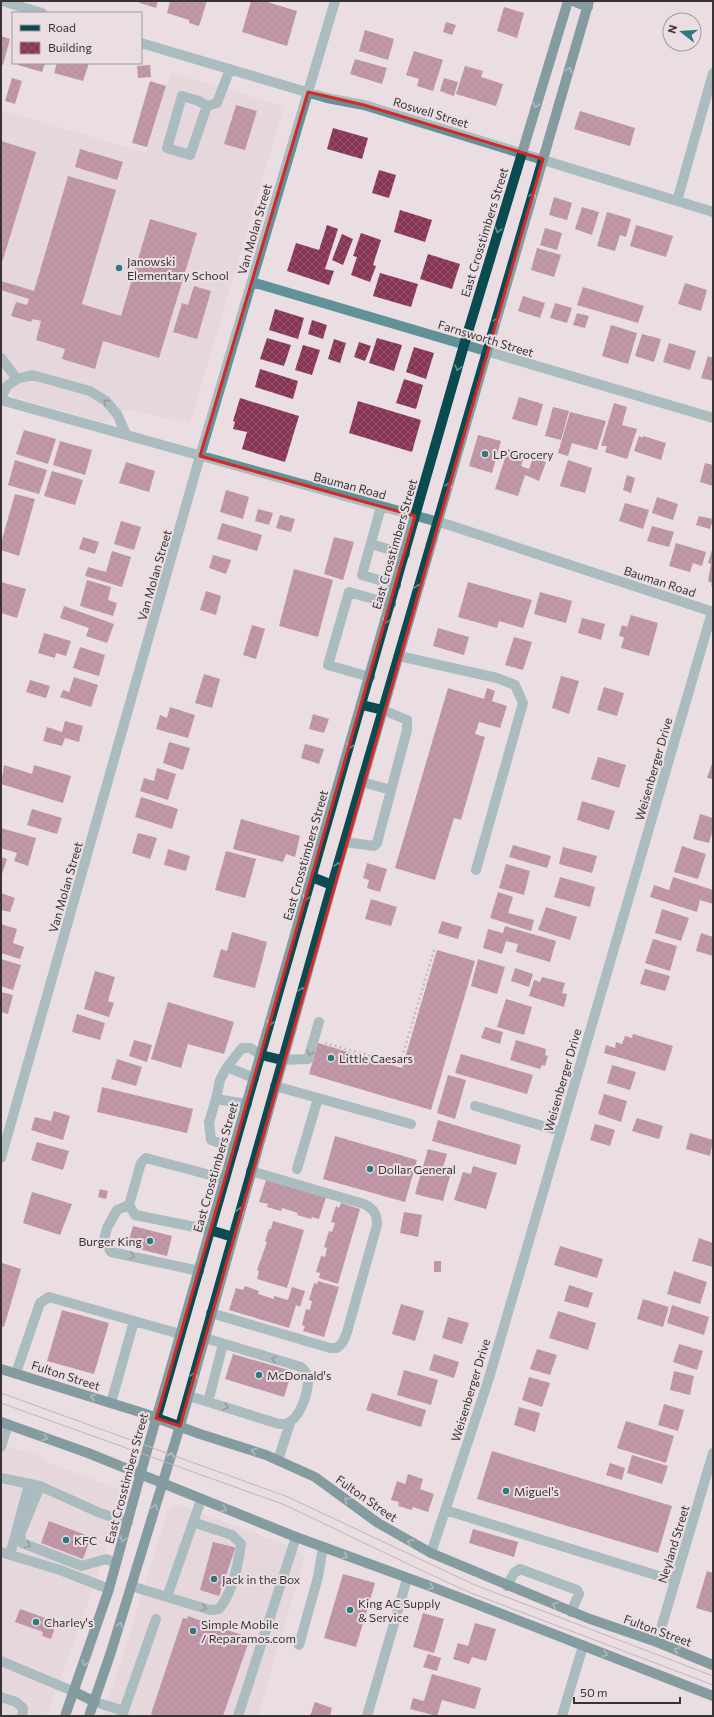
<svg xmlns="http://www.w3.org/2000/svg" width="714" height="1717" font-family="Commissioner,sans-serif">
<defs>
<pattern id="building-cross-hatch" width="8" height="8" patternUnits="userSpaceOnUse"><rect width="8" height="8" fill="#883658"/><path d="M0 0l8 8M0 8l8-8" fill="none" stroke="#94526d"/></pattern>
</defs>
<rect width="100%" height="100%" fill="#eadee2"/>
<path fill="#e2cfd4" d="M171,72L284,107L190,423L124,409L108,423L15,398L1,383V110L146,153Z
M1,1445L44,1457L46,1462L120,1489L119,1501L97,1578L47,1716H1Z
M177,1504L284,1544L305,1555L258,1716H103L125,1650L168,1509Z"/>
<path fill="url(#building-cross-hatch)" d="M134,1H158L156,8Z
M170,1H207L199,26L189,23V20L167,13Z
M251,1H264L297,11L287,46L242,32Z
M504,7L524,13L517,38L497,31Z
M446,22L456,25L452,35L443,32Z
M365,30L394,39L388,60L359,51Z
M1,36L10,39L3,65L1,64Z
M414,51L443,60L433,91L417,86L419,79L406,75Z
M355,59L387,68L382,84L350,74Z
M19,63H45L42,72L18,65Z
M57,63H89L83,81L54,73Z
M150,65L151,77L138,78L137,66Z
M465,66L483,71L481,77L503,84L496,106L456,94Z
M12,78L22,81L15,104L5,101Z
M444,78L458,82L454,96L440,91Z
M150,81L166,86L147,147L132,143Z
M236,105L257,111L245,150L224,144Z
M580,111L635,128L630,146L574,129Z
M333,128L368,138L362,159L327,149Z
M1,141L36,152L1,266Z
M80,149L123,162L117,180L75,167Z
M379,170L396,175L389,198L372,193Z
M68,176L116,190L82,304L121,316L150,219L197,233L159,358L103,341L95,369L62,359L65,349L36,340L41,321L33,319L31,322L11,316L16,302L27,305L29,299L1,290V281L34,291Z
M554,197L572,203L567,220L549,215Z
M582,207L599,212L592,235L575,229Z
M400,210L432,220L425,242L394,232Z
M607,212L631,219L626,237L620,235L615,251L597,246Z
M327,225L338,229L325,269L334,271L329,285L287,271L296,243L319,250Z
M636,225L673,236L666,257L630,246Z
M545,228L562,233L557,250L540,245Z
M361,233L381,240L373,265L376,266L370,282L351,275L357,257L353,256Z
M342,234L353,239L343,265L332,260Z
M537,248L561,255L554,277L531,270Z
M428,254L460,264L452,289L420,279Z
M380,273L418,284L411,307L373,296Z
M685,283L707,290L701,311L678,304Z
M194,286L211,291L197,339L173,332L182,303L188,305Z
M583,287L644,306L638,323L577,305Z
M523,296L545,303L540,318L518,311Z
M555,303L572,308L567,323L550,318Z
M275,309L304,318L298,339L269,330Z
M577,313L589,316L585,328L573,325Z
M312,320L327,325L323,339L308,334Z
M611,325L637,333L628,364L602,356Z
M642,334L661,339L654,362L635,356Z
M267,338L291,345L284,366L260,359Z
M377,338L402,345L394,371L369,363Z
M334,339L346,343L340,363L328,359Z
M359,342L371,346L365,361L354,357Z
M669,343L696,351L690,370L663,362Z
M303,345L320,350L312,375L295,370Z
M414,347L434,353L426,379L406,372Z
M708,356L713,358V381L701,378Z
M260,369L298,381L293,399L255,387Z
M404,379L423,385L416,409L396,403Z
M519,397L543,404L537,426L512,419Z
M240,398L299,416L285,462L242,449L247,432L233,429L235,422L233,421Z
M358,401L421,420L412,452L349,433Z
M614,403L627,407L622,425L637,429L627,459L605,452L607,446H601Z
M553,407L569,411L561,440L545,436Z
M570,412L606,421L597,450L572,443L568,456L558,453Z
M24,430L56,439L48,464L16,454Z
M478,435L501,441L492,473L469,466Z
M639,436L643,438V436L666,443L661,460L634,451Z
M60,441L92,450L85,475L53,465Z
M508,449L525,455L521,466L529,469L533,458L546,462L539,481L525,475L518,496L495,489Z
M15,460L47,470L39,494L8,485Z
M568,460L592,468L585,493L560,486Z
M126,462L155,471L149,492L119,483Z
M705,463L713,465V486L700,482Z
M52,471L83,480L75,505L44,496Z
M627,475L635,478L631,493L623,490Z
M226,490L249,497L243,519L220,512Z
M15,494L35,499L19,556L1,550V543Z
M657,497L678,504L673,520L652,513Z
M625,503L649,510L643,529L619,521Z
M258,509L273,513L269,525L255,521Z
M280,515L295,519L291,532L276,528Z
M699,516L713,519L710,529L696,525Z
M121,521L141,527L134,550L114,544Z
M222,523L262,535L257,551L217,539Z
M652,526L674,532L669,547L647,541Z
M83,537L99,542L95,554L79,549Z
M334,537L354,542L343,580L324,574Z
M676,543L706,552L702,566L693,563L690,572L669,566Z
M713,547V587L711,586L712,583L708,581L711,564L708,563Z
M112,551L131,557L122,587L85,576L88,567L106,572Z
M213,555L231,560L226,574L209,568Z
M294,569L333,580L318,637L279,626Z
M87,580L111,587L108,600L117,603L113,616L80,606Z
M1,582L26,589L17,618L1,613Z
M468,582L532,600L523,628L499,621L497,628L458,617Z
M206,591L221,596L216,615L200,610Z
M540,592L572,601L566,623L534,614Z
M64,606L114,624L107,643L86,636L89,628L60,618Z
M631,615L658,623L649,656L621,648L624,637L619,636L622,625L627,627Z
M582,618L605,624L601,640L578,633Z
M252,625L265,629L256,659L243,655Z
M438,628L469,637L464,655L433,646Z
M44,633L71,641L66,656L56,653L55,658L38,653Z
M514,637L532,642L523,670L505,665Z
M80,647L105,655L99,676L73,668Z
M204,674L220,679L212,708L195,703Z
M561,676L579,681L569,714L552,708Z
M74,677L98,685L91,707L60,697L63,690L69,692Z
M30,680L50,686L46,698L26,692Z
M604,687L624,693L617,716L597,710Z
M448,688L484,699L487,688L495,691L492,701L507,706L500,728L479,722L475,734L485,737L461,820L454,818L435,880L395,868Z
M170,707L195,715L188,738L156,729L160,715L167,718Z
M313,714L329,719L324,733L309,729Z
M65,721L83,726L79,742L65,738L62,746L43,741L47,727L62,732Z
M169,742L190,748L183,770L163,763Z
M305,744L324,749L319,764L301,758Z
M598,757L626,765L619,788L591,779Z
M713,761V779L707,778Z
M4,765L32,774L34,765L71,776L63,803L1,784Z
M157,768L176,774L168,800L140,791L144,778L154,781Z
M141,797L178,809L172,829L135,817Z
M582,801L615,811L609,830L577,820Z
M32,809L62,818L57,834L27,825Z
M700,814L713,818V829L709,843L693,839Z
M241,819L300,836L295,857L286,854L283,862L233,849Z
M1,828L36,838L28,866L14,861L17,853L1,848Z
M138,833L157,838L150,859L132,853Z
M513,845L551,856L547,868L509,857Z
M682,846L706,854L698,879L674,872Z
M563,847L597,856L592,873L559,864Z
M168,849L190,856L186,871L164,865Z
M226,851L256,859L245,898L215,890Z
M1,857L7,859L1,877Z
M367,863L387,869L380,892L367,888L369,880L363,878Z
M506,864L530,871L524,895L499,888Z
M560,877L595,887L590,907L554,897Z
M673,877L713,890V904L700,900L697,912L650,897L654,885L669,890Z
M498,892L513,897L508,913L534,920L531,931L490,918Z
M1,893L15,898L10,912L1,910Z
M371,899L397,907L391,926L365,919Z
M546,907L577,917L570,940L538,930Z
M662,909L689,918L681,941L655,933Z
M442,921L462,927L458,939L438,933Z
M1,924L17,929L13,943L24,947L20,959L1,953Z
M505,926L556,941L550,962L516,952L518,944L506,941L502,954L483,948L488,929L503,933Z
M232,932L267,942L255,988L213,977L221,949L227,951Z
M701,933L713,937V956L696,951Z
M653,939L677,946L670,971L645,963Z
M437,950L475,961L431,1110L309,1074L318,1043L402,1068Z
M1,959L21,965L13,990L1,986Z
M478,959L505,967L497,994L471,986Z
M515,968L533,974L529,987L511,981Z
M645,969L670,976L665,991L640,984Z
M95,971L115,977L108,1001L114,1003L109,1017L84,1009Z
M542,977L565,983L562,993L567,994L564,1007L529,996L534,980L540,982Z
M1,992L13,995L8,1014L1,1012Z
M506,999L532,1007L524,1035L497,1027Z
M168,1002L234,1022L224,1054L188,1044L181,1068L151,1059Z
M77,1014L105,1023L100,1040L72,1032Z
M485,1027L503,1032L500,1044L481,1038Z
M633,1034L673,1046L665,1071L604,1053L606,1045L615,1048L616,1042L622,1044L625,1036L632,1038Z
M134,1040L152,1045L147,1062L129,1056Z
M516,1040L546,1049L545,1055L548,1056L545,1066L542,1065L540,1069L510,1060Z
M461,1054L533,1075L527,1094L455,1073Z
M117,1059L142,1067L136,1086L111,1079Z
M612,1065L636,1072L630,1090L607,1083Z
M448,1075L466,1080L455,1119L437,1113Z
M102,1087L193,1109L187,1133L97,1112Z
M604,1094L627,1101L621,1122L598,1114Z
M54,1111L70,1116L63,1140L31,1130L35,1117L51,1121Z
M637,1118L663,1126L659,1139L632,1131Z
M438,1120L521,1145L516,1165L432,1141Z
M595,1124L615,1130L610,1146L590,1140Z
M690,1133L713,1140L710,1156L686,1149Z
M335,1136L417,1160L405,1202L323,1179Z
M37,1142L69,1151L63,1170L31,1160Z
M428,1149L447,1154L443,1167L452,1169L443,1201L415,1194Z
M473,1166L497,1173L486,1209L454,1200L463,1172L471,1174Z
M266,1180L326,1197L319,1219L312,1217L311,1219L297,1215L298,1213L282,1208L281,1211L267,1207L268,1204L259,1202Z
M100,1189L108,1191L106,1199L98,1197Z
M32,1192L72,1204L60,1235L23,1223Z
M341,1203L360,1209L338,1284L319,1278L320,1273L316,1272L321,1256L325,1257L327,1248L324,1247L329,1231L332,1232L335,1223L331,1222L336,1206L339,1208Z
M404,1212L422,1215L418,1237L400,1233Z
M273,1221L304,1230L287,1288L257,1279L259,1271L257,1270L267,1242L265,1241L269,1229H271Z
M133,1226L172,1236L167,1256L127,1246Z
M699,1238L713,1243V1267L692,1261Z
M560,1246L603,1259L597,1278L554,1265Z
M434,1261H441V1272H434Z
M2,1263L21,1269L4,1327L1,1326Z
M674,1271L707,1282L700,1304L667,1294Z
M318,1281L339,1287L324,1337L303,1331L305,1326L302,1325L306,1309L310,1310L312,1301L309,1300L314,1283L317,1284Z
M569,1285L593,1293L588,1308L564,1301Z
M245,1286L259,1291L258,1294L274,1299V1296L288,1300L292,1287L305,1291L300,1307L296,1305L289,1328L229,1310L236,1288L243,1290Z
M643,1299L669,1307L663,1327L637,1319Z
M401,1304L424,1311L415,1341L392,1334Z
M672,1305L709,1317L704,1335L667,1323Z
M62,1310L109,1323L94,1374L47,1361Z
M558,1311L596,1323L588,1350L549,1338Z
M448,1317L469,1323L462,1344L442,1338Z
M679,1344L703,1351L697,1370L673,1362Z
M537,1349L557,1355L550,1375L530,1369Z
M233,1354L292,1371L284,1397L225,1379Z
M434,1354L459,1362L454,1378L429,1370Z
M404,1370L438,1380L431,1405L397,1395Z
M674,1371L694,1376L690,1395L670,1390Z
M529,1377L550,1383L542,1407L522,1400Z
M372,1393L426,1410L421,1427L366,1410Z
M664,1404L684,1410L678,1431L658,1425Z
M519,1407L540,1413L535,1432L514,1425Z
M626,1421L674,1436L666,1463L617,1448Z
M492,1451L672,1506L658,1553L477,1499Z
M632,1455L668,1466L662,1484L627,1473Z
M610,1463L625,1468L622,1480L606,1475Z
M408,1474L423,1479L420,1489L434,1494L428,1512L413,1507L412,1510L398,1506L399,1502L391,1500L397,1481L405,1484Z
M49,1521L91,1537L83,1559L41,1543Z
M473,1529L518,1542L514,1557L469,1543Z
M213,1542L234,1547L235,1549L219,1596L200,1590Z
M707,1571L713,1573V1613L696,1608Z
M343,1574L375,1583L356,1647L324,1638Z
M20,1609L57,1622L51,1639L42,1636L43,1632L15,1622Z
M423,1613L444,1619L434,1653L413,1647Z
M188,1616L250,1638L223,1716H155L151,1714L183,1618L187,1619Z
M475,1623L496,1629L486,1661L472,1657L469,1664L453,1659L458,1643L468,1646Z
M428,1654L441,1658L437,1671L423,1667Z
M432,1674L481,1688L475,1709L442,1700L437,1716L410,1709L413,1698L424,1701Z
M315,1702L332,1708L330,1716H310Z"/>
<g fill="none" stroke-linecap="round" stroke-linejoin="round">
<path stroke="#999194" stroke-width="2.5" stroke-dasharray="2 3" stroke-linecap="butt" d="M325,1043L400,1064L434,950"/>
<path stroke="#619298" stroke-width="10" d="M2,1L42,13
M141,43L327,98L364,105L713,212
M207,106L190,155L167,148L182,96L199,101L207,106L217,103L230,69
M677,201L713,73
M252,282L713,418
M1,358L17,379
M1,398L7,386L17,379L32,375L90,391L106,401L117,414L126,434
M1,400L449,525L713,612
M381,507L362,575L396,585
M371,544L405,554
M399,656L497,678L515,685L523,703L476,870
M370,677L328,665L349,592L391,604
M362,782L391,790
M345,842L374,846L377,843L407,730V720L383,710
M282,1060L308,1059L319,1022
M227,1067L242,1048H250L261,1055
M275,1086L411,1124
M216,1099L220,1080L227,1067L254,1078
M475,1106L560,1131
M234,1148L211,1140L209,1122L216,1099L247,1104
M1,1158L200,456L335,1
M297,1169L318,1098
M129,1205L117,1210L107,1228L104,1240L111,1252L199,1271
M210,1230L135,1215L129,1205L141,1163L146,1158L225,1179
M211,1313L330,1348H337L343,1342L347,1332L377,1225C377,1214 374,1209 364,1204L251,1171
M134,1321L180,1334
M16,1373L40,1303L49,1297L134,1321L111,1403
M189,1396L279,1424H286C300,1419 308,1394 308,1380C308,1374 305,1371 301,1367L205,1338
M208,1402L223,1344
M1,1447L8,1424
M278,1460L290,1423
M1,1478L40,1486L100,1513L128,1522
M40,1486L20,1535L22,1543L82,1566L106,1559L116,1563
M445,1510L675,1581
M1,1552L60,1570L109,1589
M431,1553L489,1378L712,612
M10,1555L29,1484
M131,1586L167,1597L201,1500
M507,1586L514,1573L520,1569L577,1590L579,1594L571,1612
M167,1597L210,1610L219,1609C233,1592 238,1565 241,1544L232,1535L193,1522
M657,1642L713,1453
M299,1645L318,1577L323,1547
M1,1661L75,1692
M1,1697L16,1702L23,1708L22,1716
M95,1702L124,1711
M122,1716L156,1619
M238,1716L296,1537
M367,1716L407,1579
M562,1716L583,1646"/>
<path stroke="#0a4b51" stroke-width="10" d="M573,1L588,7
M362,705L383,710
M312,877L332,885
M261,1055L282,1060
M210,1230L233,1237
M1,1369L143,1413L200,1434L266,1455L315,1477L378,1523L431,1553L590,1619L657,1642L713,1665
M1,1422L88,1453L296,1537L427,1585L713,1696
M75,1692L95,1702
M65,1716L109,1589L146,1454L464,345L568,1
M89,1716L111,1652L180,1426L332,885L589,1"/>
<path stroke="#8f878a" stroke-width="1" d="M1,1393L288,1497L475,1585L713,1676
M1,1403L285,1505L425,1572L471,1593L713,1685"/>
</g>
<defs><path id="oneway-chevron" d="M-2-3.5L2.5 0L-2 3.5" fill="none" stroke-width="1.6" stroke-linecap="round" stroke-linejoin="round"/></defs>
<g stroke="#6f8d92">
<use href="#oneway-chevron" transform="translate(569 70) rotate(-74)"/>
<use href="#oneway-chevron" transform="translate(536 105) rotate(107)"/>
<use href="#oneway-chevron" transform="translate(533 195) rotate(-74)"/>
<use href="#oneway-chevron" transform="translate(498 230) rotate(107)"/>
<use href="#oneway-chevron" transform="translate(497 320) rotate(-74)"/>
<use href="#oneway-chevron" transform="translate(458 368) rotate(105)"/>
<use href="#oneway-chevron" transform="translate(449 485) rotate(-74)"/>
<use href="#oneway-chevron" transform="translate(418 587) rotate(-74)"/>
<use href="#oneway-chevron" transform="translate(386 621) rotate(106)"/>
<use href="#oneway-chevron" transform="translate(350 746) rotate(106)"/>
<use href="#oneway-chevron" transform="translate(338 865) rotate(-74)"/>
<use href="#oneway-chevron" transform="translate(306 898) rotate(106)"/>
<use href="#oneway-chevron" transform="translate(302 990) rotate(-74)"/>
<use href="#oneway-chevron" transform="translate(270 1023) rotate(106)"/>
<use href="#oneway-chevron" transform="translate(240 1210) rotate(-74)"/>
<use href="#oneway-chevron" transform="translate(194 1375) rotate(-74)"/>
<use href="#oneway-chevron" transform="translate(93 1397) rotate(-164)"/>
<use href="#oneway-chevron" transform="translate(45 1438) rotate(20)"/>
<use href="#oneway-chevron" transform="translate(254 1451) rotate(-163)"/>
<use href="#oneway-chevron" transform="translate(171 1455) rotate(-75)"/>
<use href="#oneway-chevron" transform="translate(347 1500) rotate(-144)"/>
<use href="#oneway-chevron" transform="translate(155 1507) rotate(-73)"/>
<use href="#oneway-chevron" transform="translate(224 1509) rotate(22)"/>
<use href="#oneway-chevron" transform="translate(123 1539) rotate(106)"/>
<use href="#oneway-chevron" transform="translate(410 1542) rotate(-151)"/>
<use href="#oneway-chevron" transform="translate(345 1556) rotate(21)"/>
<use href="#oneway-chevron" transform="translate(431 1587) rotate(21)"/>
<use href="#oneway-chevron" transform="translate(555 1605) rotate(-158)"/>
<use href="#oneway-chevron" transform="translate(120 1625) rotate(-73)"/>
<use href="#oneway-chevron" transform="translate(677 1650) rotate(-158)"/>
<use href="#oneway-chevron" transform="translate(605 1654) rotate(20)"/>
<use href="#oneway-chevron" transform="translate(85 1663) rotate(108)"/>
</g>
<g stroke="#404749">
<use href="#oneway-chevron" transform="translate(106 402) rotate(-139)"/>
<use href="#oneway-chevron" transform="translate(310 1053) rotate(108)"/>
<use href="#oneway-chevron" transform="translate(132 1256) rotate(12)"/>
<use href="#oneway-chevron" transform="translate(274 1359) rotate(-163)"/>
<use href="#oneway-chevron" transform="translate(226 1407) rotate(17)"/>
<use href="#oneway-chevron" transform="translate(28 1545) rotate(23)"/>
<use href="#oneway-chevron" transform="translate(204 1608) rotate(16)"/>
</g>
<path d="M0 0H714V1717H0ZM308,92L364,105L543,159L180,1426L156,1418L159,1409L415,516L200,456Z" fill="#eadee2" fill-opacity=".55" fill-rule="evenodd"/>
<path fill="none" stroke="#d62828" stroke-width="3" stroke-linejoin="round" d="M308,92L364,105L543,159L180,1426L156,1418L159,1409L415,516L200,456Z"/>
<g fill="#307880" stroke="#eadee2" stroke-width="1.5">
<circle cx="119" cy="268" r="4"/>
<circle cx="485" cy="454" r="4"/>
<circle cx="331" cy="1058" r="4"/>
<circle cx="370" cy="1169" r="4"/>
<circle cx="150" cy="1241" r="4"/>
<circle cx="259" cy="1375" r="4"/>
<circle cx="506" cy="1491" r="4"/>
<circle cx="66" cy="1540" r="4"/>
<circle cx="214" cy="1579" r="4"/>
<circle cx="350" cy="1610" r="4"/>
<circle cx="36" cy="1622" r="4"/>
<circle cx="193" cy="1631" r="4"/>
</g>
<g text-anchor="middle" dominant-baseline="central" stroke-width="4" stroke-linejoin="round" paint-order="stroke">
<g font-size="12" fill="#383435" stroke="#eadee2">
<text transform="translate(431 112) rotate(17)">Roswell Street</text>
<text transform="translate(254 229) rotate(-74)">Van Molan Street</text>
<text transform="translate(484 232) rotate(-73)">East Crosstimbers Street</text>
<text transform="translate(486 338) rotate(17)">Farnsworth Street</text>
<text transform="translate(350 485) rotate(15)">Bauman Road</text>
<text transform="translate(394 544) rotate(-74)">East Crosstimbers Street</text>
<text transform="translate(154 575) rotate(-74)">Van Molan Street</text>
<text transform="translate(660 581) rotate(18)">Bauman Road</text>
<text transform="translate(653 769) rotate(-74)">Weisenberger Drive</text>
<text transform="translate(305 855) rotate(-74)">East Crosstimbers Street</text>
<text transform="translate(65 887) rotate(-74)">Van Molan Street</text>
<text transform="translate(562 1080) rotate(-74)">Weisenberger Drive</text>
<text transform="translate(215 1167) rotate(-74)">East Crosstimbers Street</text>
<text transform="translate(66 1375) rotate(18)">Fulton Street</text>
<text transform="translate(470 1390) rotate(-73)">Weisenberger Drive</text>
<text transform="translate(126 1478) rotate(-75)">East Crosstimbers Street</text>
<text transform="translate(367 1498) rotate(35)">Fulton Street</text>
<text transform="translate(673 1544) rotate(-73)">Neyland Street</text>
<text transform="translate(658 1630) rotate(20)">Fulton Street</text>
</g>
<g font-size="12" fill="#383435" stroke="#eadee2" text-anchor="start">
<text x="127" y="261">Janowski<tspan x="127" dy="14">Elementary School</tspan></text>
<text x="493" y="454">LP Grocery</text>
<text x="339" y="1058">Little Caesars</text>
<text x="378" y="1169">Dollar General</text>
<text x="142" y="1241" text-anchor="end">Burger King</text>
<text x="267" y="1375">McDonald's</text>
<text x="514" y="1491">Miguel's</text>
<text x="74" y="1540">KFC</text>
<text x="222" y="1579">Jack in the Box</text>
<text x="358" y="1603">King AC Supply<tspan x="358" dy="14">&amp; Service</tspan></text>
<text x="44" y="1622">Charley's</text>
<text x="201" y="1624">Simple Mobile<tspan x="201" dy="14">/ Reparamos.com</tspan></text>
</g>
</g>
<rect width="714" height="1717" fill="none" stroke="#383435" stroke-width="4"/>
<rect x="12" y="12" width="130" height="52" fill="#eadee2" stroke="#a39a9d"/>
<rect x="20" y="25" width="20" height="6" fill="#0a4b51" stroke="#a39a9d"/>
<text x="48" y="32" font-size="12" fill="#383435">Road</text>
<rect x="20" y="42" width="20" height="12" fill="url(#building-cross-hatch)" stroke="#a39a9d"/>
<text x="48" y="52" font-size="12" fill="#383435">Building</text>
<g transform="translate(682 32) rotate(287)"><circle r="19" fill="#eadee2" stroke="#a39a9d"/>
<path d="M0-3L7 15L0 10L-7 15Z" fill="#307880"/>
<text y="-6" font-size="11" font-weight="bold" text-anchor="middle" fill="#383435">N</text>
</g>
<path d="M574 1697v6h106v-6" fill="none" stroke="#383435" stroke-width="2"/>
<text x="580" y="1697" font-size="12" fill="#383435" stroke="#eadee2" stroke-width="3" paint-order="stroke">50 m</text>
</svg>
